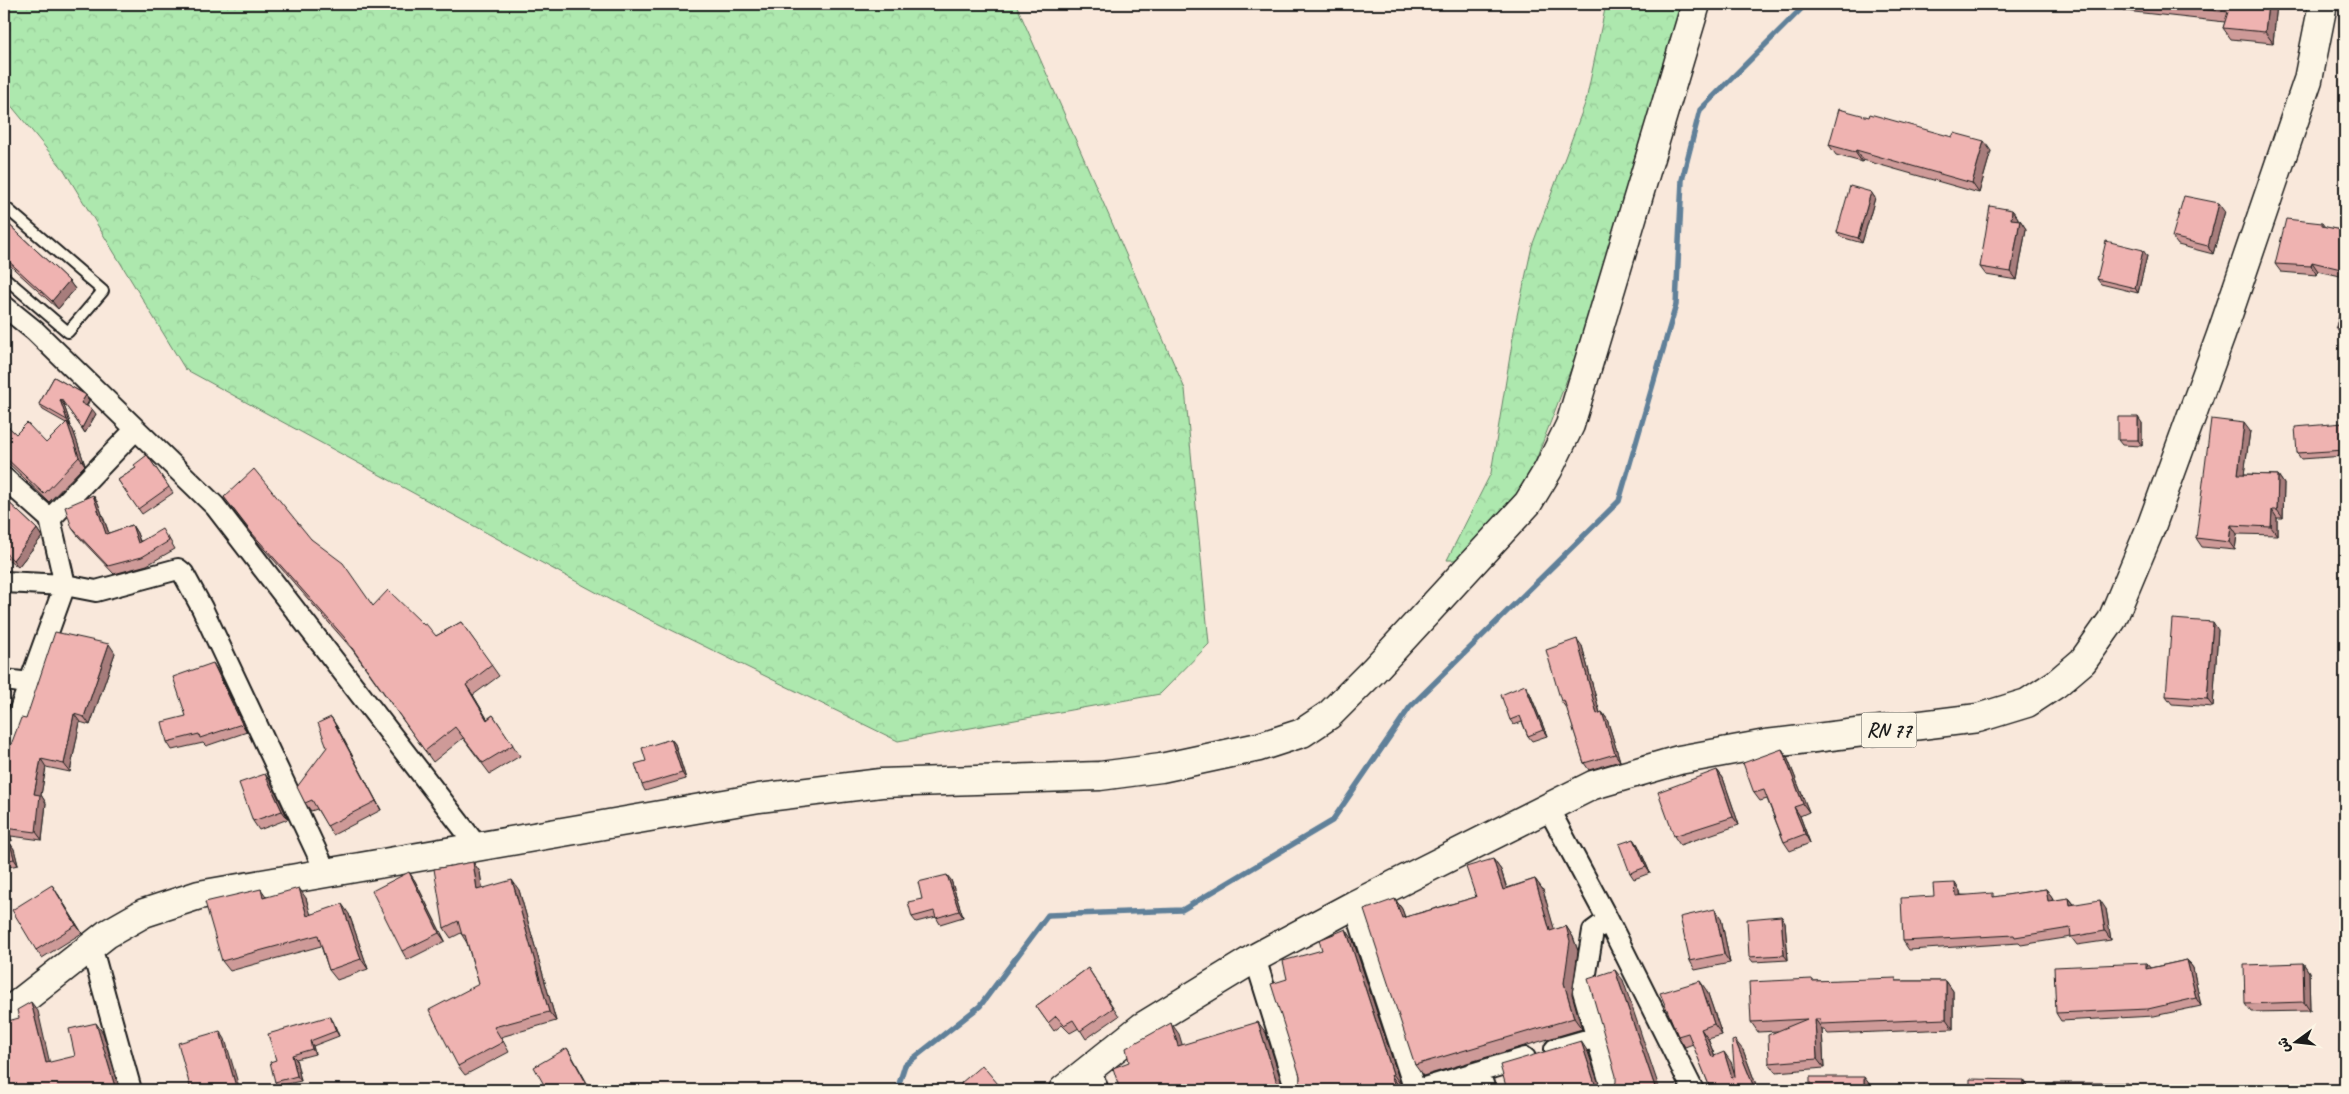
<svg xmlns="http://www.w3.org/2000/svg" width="2349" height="1094" font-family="Caveat,'Playpen Sans Arabic',sans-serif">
<defs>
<pattern id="forest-crowns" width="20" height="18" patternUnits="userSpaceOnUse" patternTransform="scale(1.25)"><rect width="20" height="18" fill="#ade8ae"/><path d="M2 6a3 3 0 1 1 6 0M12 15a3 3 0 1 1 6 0" fill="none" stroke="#94c695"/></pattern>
</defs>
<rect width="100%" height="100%" fill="#f9e8db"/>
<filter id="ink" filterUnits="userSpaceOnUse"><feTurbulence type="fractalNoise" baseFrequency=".02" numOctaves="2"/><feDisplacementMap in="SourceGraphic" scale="10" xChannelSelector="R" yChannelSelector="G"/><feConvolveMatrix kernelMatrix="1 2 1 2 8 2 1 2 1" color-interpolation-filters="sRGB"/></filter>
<g filter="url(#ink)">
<path fill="url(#forest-crowns)" stroke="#648265" d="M4,4H1016L1185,389L1209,644L1160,694L898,741L614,602L185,369L64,170L4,97Z
M1606,4H1682L1586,330L1527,483L1458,560H1447L1491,473L1515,325L1532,246L1586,101Z"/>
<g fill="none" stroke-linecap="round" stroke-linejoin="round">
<path stroke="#618099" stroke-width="5.5" d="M897,1090L905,1065L980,1006L1048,915L1182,910L1332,821L1410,707L1619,501L1676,305L1682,180L1700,110L1806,4"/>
<defs>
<path id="service" d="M4,206L103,291L68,332L4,277"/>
<path id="minor" d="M4,306L35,331L215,506L477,846
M4,478L50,519
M4,582L65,585L96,591L178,569L183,573L202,608L326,872
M4,680L30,683
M4,754L65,585L50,519L135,430
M1547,806L1608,920L1693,1090
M1354,905L1415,1090
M1608,920L1593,931L1583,991L1612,1090
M87,949L95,960L131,1090
M1255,958L1296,1090
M1555,1049L1597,1037
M1090,1069L1098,1090
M1479,1072L1485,1090
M1417,1090L1525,1058"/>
<path id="secondary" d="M4,1015L107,934L144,913L199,895L759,798L881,783L1100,776L1161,768L1259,747L1302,733L1329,715L1374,670L1528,503L1548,470L1570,425L1696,4"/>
<path id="primary" d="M1063,1090L1142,1027L1255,958L1354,905L1593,785L1679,760L1766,744L1978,718L2027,703L2056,684L2083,661L2112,620L2151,527L2221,335L2308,80L2323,4"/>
</defs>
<use href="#service" stroke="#1c1c1c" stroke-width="14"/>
<use href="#minor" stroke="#1c1c1c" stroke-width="24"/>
<use href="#secondary" stroke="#1c1c1c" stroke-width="31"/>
<use href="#primary" stroke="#1c1c1c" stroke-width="31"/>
<use href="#service" stroke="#fcf5e5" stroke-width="10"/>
<use href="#minor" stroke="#fcf5e5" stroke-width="20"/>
<use href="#secondary" stroke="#fcf5e5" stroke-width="28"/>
<use href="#primary" stroke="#fcf5e5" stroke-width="28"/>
</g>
<path fill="#ce9a98" stroke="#1c1c1c" d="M2114,4H2277L2273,43L2231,39L2223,28L2225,22L2125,11Z
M1829,145L1991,151L1979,193L1863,160L1862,162L1836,155Z
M1871,192L1875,198L1862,243L1841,237L1837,232Z
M2012,210L2018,218V220H2020L2026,229L2017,280L1986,275L1980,267Z
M2225,211L2213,254L2178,245L2172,237Z
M4,220L69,281L75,289L58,309L4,260Z
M2322,223L2325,227L2345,231V277L2318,271L2317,275L2281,272L2275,264Z
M2147,256L2138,293L2101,284L2097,279Z
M2345,294V336L2342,335L2336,327Z
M54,377L86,395L89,401L87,406L96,414L85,433L65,404L64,405L71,426L68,424L73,430L85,465L49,502L4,459V423L16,434L46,443L66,423L43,410L39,404Z
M2142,423V446L2122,445L2118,440Z
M2345,425V456L2301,459L2297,453Z
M2250,431L2244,474L2278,475L2284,484L2283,518H2277V535L2237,534L2235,550L2202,547L2196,538Z
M147,455L173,493L142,514L118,480L136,468Z
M93,495L98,503L109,533L132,525L137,533L140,541L168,537L175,549L147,565L114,574L78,536L72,528Z
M224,497L311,539L373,606L424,625L436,636L461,622L499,676L473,695L487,719L493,715L520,756L490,774L463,738L433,762L352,649L258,542Z
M4,498L37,529L42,537L18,567L4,556Z
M2218,630L2213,707L2172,704L2166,696Z
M1582,646L1600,713L1602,712L1607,719L1620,761L1589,770L1584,763L1567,708H1566L1561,701Z
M115,653L90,725L80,722L70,772L46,767L41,795L46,803L42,840L11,836L12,841L4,839V756L9,750L26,719Z
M218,671L247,732L206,746L203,743L172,750L167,742Z
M1529,691L1547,736L1532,741L1528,736L1522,722L1514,725L1510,720Z
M336,725L381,810L333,835L317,809L311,811L305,803Z
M671,739L675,744L686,779L645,791L642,785L646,761Z
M1782,749L1787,757L1809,812L1800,816L1810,843L1790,851L1784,842L1767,799L1760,801L1754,793Z
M1717,770L1723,778L1739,825L1680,845L1674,836Z
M271,782L288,819L259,830L253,821Z
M1634,839L1638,845L1650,873L1634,879L1630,873Z
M10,843L14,849L18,865L4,868V844Z
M1493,859L1501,870L1507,888L1535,879L1543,890L1554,930L1566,926L1573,937L1578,951L1572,994L1582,1029L1423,1076L1415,1065L1395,899L1402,909L1405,917L1476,897Z
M473,862L480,872L482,888L519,890L556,1021L501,1037L509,1052L465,1075L458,1066L479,984L467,943L462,935L461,933L451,938L444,928Z
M409,872L415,881L445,941L407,960L402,951Z
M951,880L963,917L940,924L936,917L916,922L912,917L922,899Z
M2046,889L2052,897L2053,901L2069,898L2074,904L2106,909L2111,940L2077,945L2071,937L2021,945L2019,943L1909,950L1903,941L1934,896L1960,891L1961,895L1995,897Z
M58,894L82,933L42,958L36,950Z
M266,897L306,898L310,914H349L368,969L337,980L329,970L321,946L230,971L222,961Z
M1781,916L1785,922L1788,960L1753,962L1749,957Z
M1721,918L1730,963L1695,970L1690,961Z
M1353,940L1401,1085L1297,1087L1300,1082V1076L1287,979L1322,950Z
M2187,960L2193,968L2201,1006L2154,1016L2061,1021L2056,1013L2146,963L2150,968Z
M2303,963L2309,972L2310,1011L2251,1012L2245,1004Z
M1088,968L1119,1016L1086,1039L1079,1028L1070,1033L1062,1025L1054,1031L1036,1006Z
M1814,981H1946L1953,991V1029L1828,1034L1824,1029H1822L1824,1068L1776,1072L1769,1063L1778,1031L1758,1032L1751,1022Z
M1707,991L1722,1035L1708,1039L1715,1056L1731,1062L1734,1073L1743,1050L1758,1090H1705L1709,1085L1693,1044L1685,1047L1678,1036Z
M333,1021L339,1036L313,1046L315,1054L296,1059L301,1081L278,1086L275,1082L276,1060Z"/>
<path fill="#a77d7c" stroke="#1c1c1c" d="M2268,4H2277L2273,43L2265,32Z
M1984,141L1991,151L1979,193L1972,183Z
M1856,150L1863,160L1862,162L1855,152Z
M1871,192L1875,198L1862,243L1858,238Z
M2219,203L2225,211L2213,254L2208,246Z
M2012,210L2018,218L2016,227L2011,219Z
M2020,220L2026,229L2017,280L2011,272Z
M2143,250L2147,256L2138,293L2135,288Z
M2312,262L2318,271L2317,275L2311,266Z
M69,281L75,289L58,309L52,301Z
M86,395L89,401L85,408L81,403Z
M60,400L64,405L71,426L67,420Z
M92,409L96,414L85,433L82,428Z
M2138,417L2142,423V446L2138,440Z
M67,422L73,430L85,465L79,457Z
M2244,423L2250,431L2243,482L2238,474Z
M2278,475L2284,484L2283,518L2277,510Z
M93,495L98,503L112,542L106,534Z
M2272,510L2277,518V535L2271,527Z
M132,525L137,533L143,551L138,543Z
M2231,525L2237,534L2235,550L2229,542Z
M37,529L42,537L18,567L13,560Z
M2213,622L2218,630L2213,707L2207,699Z
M1577,639L1582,646L1602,721L1597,714Z
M109,644L115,653L90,725L84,717Z
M213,663L218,671L247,732L242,724Z
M466,685L473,695L494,730L487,720Z
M1525,685L1529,691L1547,736L1543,730Z
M1602,712L1607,719L1620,761L1615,754Z
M74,714L80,722L70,772L64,764Z
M331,717L336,725L381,810L376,801Z
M671,739L675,744L686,779L682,773Z
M1782,749L1787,757L1809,812L1803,804Z
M41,759L46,767L41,795L46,803L42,840L36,832L34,794Z
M1717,770L1723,778L1739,825L1733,817Z
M265,774L271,782L288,819L282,811Z
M1794,807L1800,816L1810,843L1805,834Z
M5,828L11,836L12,841L6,833Z
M1634,839L1638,845L1650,873L1646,867Z
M10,843L14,849L18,865L14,859Z
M1493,859L1501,870L1510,900L1503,890Z
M473,862L480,872L484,900L477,890Z
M409,872L415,881L445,941L439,933Z
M947,875L951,880L963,917L959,911Z
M1535,879L1543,890L1558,942L1550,931Z
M512,880L519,890L556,1021L549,1012Z
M1955,883L1960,891L1961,904L1956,896Z
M52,885L58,894L82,933L76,925Z
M299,888L306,898L314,926L307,916Z
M261,889L268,899L263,898Z
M2046,889L2052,897L2054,910L2048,901Z
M2069,898L2075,906L2070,905Z
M1395,899L1402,909L1409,929L1402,918Z
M2100,900L2106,909L2111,940L2105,931Z
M342,904L349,914L368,969L361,959Z
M1715,909L1721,918L1730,963L1724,954Z
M1781,916L1785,922L1788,960L1784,955Z
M1566,926L1573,937L1578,951L1572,994L1582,1029L1574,1018L1564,983Z
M1346,929L1353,940L1401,1085L1393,1074Z
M2187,960L2193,968L2201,1006L2196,998Z
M2146,963L2152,970L2146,969Z
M2303,963L2309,972L2310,1011L2304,1002Z
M1615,970L1623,980L1660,1090H1656Z
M1700,981L1707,991L1722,1035L1714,1024Z
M1946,981L1953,991V1029L1946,1019Z
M31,1002L38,1011L52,1073L46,1063Z
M330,1016L333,1021L339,1036L336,1031Z
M1815,1019L1822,1029L1824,1068L1817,1059Z
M1258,1022L1266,1033L1284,1090L1277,1083Z
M96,1023L103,1033L120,1090H116Z
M1171,1023L1179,1034L1186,1057L1178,1046Z
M1701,1029L1708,1039L1719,1067L1712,1057Z
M220,1031L225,1039L240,1090H237Z
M1735,1040L1743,1050L1758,1090H1755Z
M310,1041L313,1046L315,1054L312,1049Z
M1581,1041L1588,1052L1601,1090L1596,1087Z
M567,1048L572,1056L591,1090H590Z
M1724,1052L1731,1062L1739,1088L1732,1078Z
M292,1055L296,1059L301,1081L297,1076Z
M1391,1075L1399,1086L1400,1090H1396Z
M1864,1077L1871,1086V1090H1864Z
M2024,1080L2029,1088V1090H2023Z
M2127,1083L2132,1090H2127Z"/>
<path fill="#efb3b1" stroke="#1c1c1c" d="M2152,4H2268L2265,32L2223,28L2228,12Z
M1839,109L1869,117L1870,114L1952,137L1954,133L1984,141L1972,183L1856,150L1855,152L1829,145Z
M1850,186L1871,192L1858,238L1837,232Z
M2184,196L2219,203L2208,246L2172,237Z
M1990,206L2012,210L2011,219L2020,220L2011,272L1980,267Z
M2286,219L2322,223V226L2345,231V270L2312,262L2311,266L2275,264Z
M4,220L69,281L52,301L4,257Z
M2106,241L2143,250L2135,288L2097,279Z
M2345,294V329L2336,327Z
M54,377L86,395L81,403L92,409L82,428L61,399L60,400L67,420L39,404Z
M2118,417H2138V440H2118Z
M2211,419L2244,423L2238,474L2278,475L2277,510H2272L2271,527L2231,525L2229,542L2196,538Z
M67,422L79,457L44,494L4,456V423L16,434L27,423L46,443Z
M2344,423L2345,450L2297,453L2295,427Z
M147,455L169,487L138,509L118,480L136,468L134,465Z
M254,469L311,539L343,563L373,606L388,590L424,625L426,624L436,636L461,622L492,665L466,685L487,720L493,715L513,745L483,763L455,727L425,751L345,638L251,532L224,497Z
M93,495L106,534L132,525L138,543L162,529L169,541L142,557L108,566L72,528L65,507Z
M4,498L37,529L13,560L4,552Z
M2172,619L2213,622L2207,699L2166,696Z
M55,632L109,644L84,717L74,714L64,764L41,759L34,794L40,795L36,832L5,828L6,833L4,832V756L9,750L21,718L26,719Z
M1577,639L1597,714L1602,712L1615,754L1584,763L1564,700L1561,701L1546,650Z
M213,663L242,724L200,738L199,734L167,742L162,722L186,716L173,677Z
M1525,685L1543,730L1528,736L1520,716L1510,720L1501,695Z
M331,717L376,801L327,826L312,800L305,803L297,787L327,747L318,723Z
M671,739L682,773L642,785L635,764L646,761L642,748Z
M1782,749L1803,804L1794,807L1805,834L1784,842L1764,790L1754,793L1743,763Z
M1717,770L1733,817L1674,836L1658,792Z
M265,774L282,811L253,821L239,783Z
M1634,839L1646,867L1630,873L1619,844Z
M10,843L14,859L4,861V844Z
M1493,859L1503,890L1535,879L1550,931L1566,926L1570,941L1564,983L1574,1018L1415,1065L1364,910L1395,899L1402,918L1476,897L1466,867Z
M473,862L477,890L512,880L549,1012L494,1027L503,1042L458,1066L429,1010L479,984L465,935H462L458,921L444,928L434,869Z
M409,872L439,933L402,951L372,891Z
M947,875L959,911L936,918L934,911L912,917L908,902L922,899L918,882Z
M1955,883L1956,896L1993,893V897L2046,889L2048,901L2069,898L2070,905L2100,900L2105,931L2071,937L2070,928L2015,937L2014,935L1903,941L1901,898L1934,896L1933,884Z
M52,885L76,925L36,950L12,910Z
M299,888L307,916L342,904L361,959L329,970L318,935L222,961L205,902L261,889L263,898Z
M1715,909L1724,954L1690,961L1680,917Z
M1781,916L1784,955L1749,957L1747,919Z
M1346,929L1393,1074L1391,1075L1396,1090H1288L1297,1087L1300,1082V1076L1271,984L1287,979L1283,961L1322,950L1319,940Z
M2187,960L2196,998L2148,1009L2056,1013L2054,967L2146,963V969Z
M2303,963L2304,1002L2245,1004L2244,965Z
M1088,968L1113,1008L1080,1031L1073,1020L1064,1025L1056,1016L1048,1023L1036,1006Z
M1615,970L1656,1090H1604L1613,1088L1616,1082V1076L1588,979Z
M1896,978V981H1946V1019L1821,1024L1820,1019H1815L1817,1059L1769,1063L1768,1035L1807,1019L1751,1022L1749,982L1812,979L1813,981Z
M1700,981L1714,1024L1701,1029L1712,1057L1724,1052L1732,1078L1735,1077L1732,1041L1735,1040L1755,1090H1705L1704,1087L1709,1085L1688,1033L1678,1036L1660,993Z
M31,1002L46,1063L75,1056L69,1029L96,1023L116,1090H4V1022L19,1018L17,1010Z
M330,1016L336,1031L310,1041L312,1049L292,1055L297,1076L275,1082L270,1062L276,1060L268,1034Z
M1258,1022L1277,1083L1286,1090H1120L1113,1068L1129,1062L1126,1048L1171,1023L1178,1046Z
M220,1031L237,1090H191L178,1043Z
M1581,1041L1596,1087L1601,1090H1507L1500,1065Z
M567,1048L590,1090H547L534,1067Z
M982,1065L1003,1090H961V1083Z
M1810,1077H1864V1090H1810Z
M1970,1079L2024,1080L2023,1090H1970Z
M2054,1083H2127V1090H2054Z"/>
</g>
<g text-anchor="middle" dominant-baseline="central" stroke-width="4" stroke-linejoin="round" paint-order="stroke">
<rect fill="#fcf5e5" stroke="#5f5d58" stroke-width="1" x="1861.5" y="712.5" width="55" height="35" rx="4"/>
<g font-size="20" font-weight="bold" fill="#1c1c1c">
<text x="1889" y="730">RN 77</text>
</g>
</g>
<rect width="2349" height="1094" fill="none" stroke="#fcf5e5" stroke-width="20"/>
<rect x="10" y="10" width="2329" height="1074" fill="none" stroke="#1c1c1c" stroke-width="2" filter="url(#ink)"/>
<g transform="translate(2296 1042) rotate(255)" stroke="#fcf5e5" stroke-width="4" paint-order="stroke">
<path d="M0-4L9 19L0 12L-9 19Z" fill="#1c1c1c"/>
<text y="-8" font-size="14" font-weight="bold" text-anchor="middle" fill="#1c1c1c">ش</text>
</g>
</svg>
